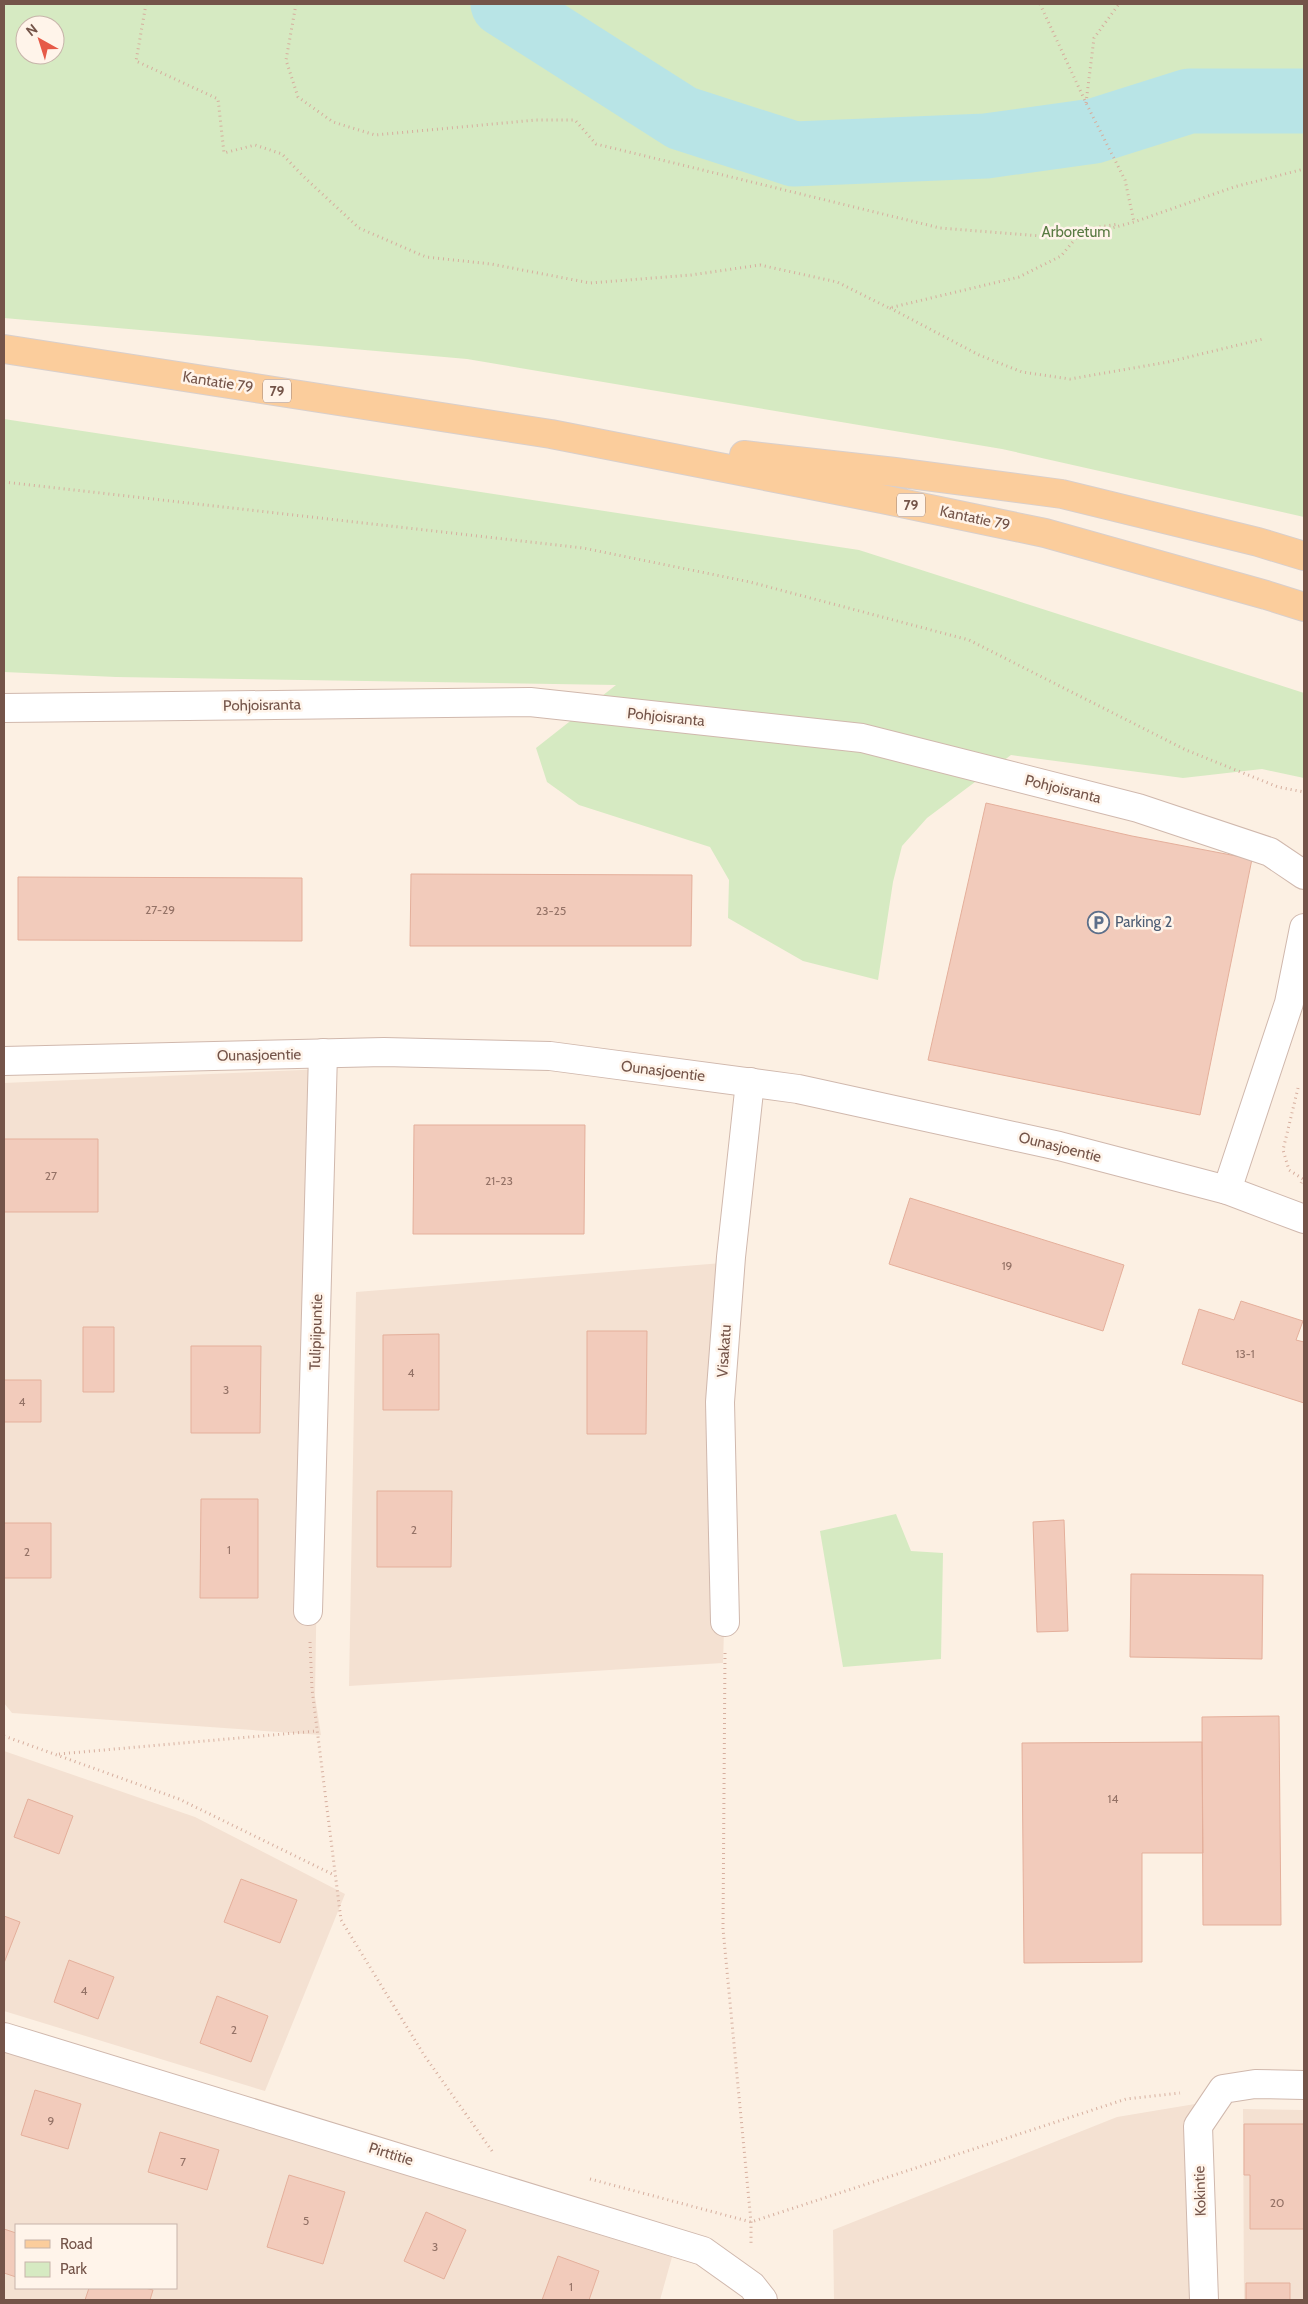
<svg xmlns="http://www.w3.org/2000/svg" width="1308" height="2304" font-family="Cabin,sans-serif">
<rect width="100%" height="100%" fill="#fcf0e3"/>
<path fill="#f4e1d2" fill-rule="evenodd" d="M325,1069L315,1697L321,1735L12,1713L4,1703V1083Z
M735,1262L723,1663L349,1686L356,1292Z
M4,1751L195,1817L345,1894L265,2091L4,2011Z
M4,2051L672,2257L660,2300H4ZM16,2225H176V2288H16Z
M1207,2102L1208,2300H834L833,2230L1117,2117Z
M1243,2109L1304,2110V2300H1244Z"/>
<path fill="#d6eac2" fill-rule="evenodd" d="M4,4H1304V517L1002,449L467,359L4,318ZM25,25H55V55H25Z
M4,419L859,550L1304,693V778L1262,769L1183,778L1011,755L927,818L902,846L893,882L878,980L803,961L728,918L729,880L710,847L579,805L547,782L536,748L616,685L116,677L4,672Z
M896,1514L911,1551L943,1553L941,1659L843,1667L820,1531Z"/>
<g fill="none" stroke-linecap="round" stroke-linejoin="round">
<path stroke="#b8e4e6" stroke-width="65" d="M503,4L682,118L794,154L986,146L1094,131L1189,101H1304"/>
</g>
<path fill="#f2cbbb" stroke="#e4af9b" d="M986,803L1132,836L1252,859L1200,1115L928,1060Z
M411,874L692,875L691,946H410Z
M18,877L302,878V941L18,940Z
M414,1125H585L584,1234H413Z
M4,1139H98V1212H4Z
M910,1198L1124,1265L1103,1331L889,1264Z
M1241,1301L1303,1321L1296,1340L1304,1342V1403L1182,1364L1199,1309L1234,1320Z
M83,1327H114V1392H83Z
M587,1331H647L646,1434H587Z
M439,1334V1410H383V1335Z
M191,1346H261L260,1433H191Z
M4,1380H41V1422H4Z
M377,1491H452L451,1567H377Z
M201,1499H258V1598H200Z
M1064,1520L1068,1631L1037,1632L1033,1522Z
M4,1523H51V1578H4Z
M1131,1574L1263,1575L1262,1659L1130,1657Z
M1279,1716L1281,1925H1203L1202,1717Z
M1202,1742L1203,1853H1142V1962L1024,1963L1022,1743Z
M28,1799L73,1816L59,1854L14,1837Z
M241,1879L297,1900L280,1943L224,1922Z
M4,1916L20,1922L4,1963Z
M69,1960L114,1977L98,2019L54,2002Z
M217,1996L268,2016L251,2062L200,2043Z
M35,2090L81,2104L68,2149L21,2135Z
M1244,2124H1304V2229H1250V2175H1244Z
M160,2132L219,2150L207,2190L148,2172Z
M289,2175L345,2192L323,2264L267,2247Z
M426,2212L466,2230L444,2279L404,2261Z
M4,2229L16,2233V2277L4,2273Z
M558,2256L599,2271L589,2300H542Z
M1246,2283H1290V2300H1246Z
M89,2288H145L153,2290L150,2300H85Z"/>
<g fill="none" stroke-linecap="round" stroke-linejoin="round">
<defs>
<path id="minor" d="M4,708L530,702L862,738L1138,808L1270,852L1304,875
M1227,1190L1289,1003L1304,928
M308,1611L323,1053
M725,1622L720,1402L731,1257L750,1082
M4,2037L703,2251L752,2286L763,2300
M1204,2300L1198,2126L1223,2089L1255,2084L1304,2085"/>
<path id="tertiary" d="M4,1061L384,1052L550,1056L798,1089L1059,1146L1227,1190L1304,1219"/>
<path id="primary" d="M4,349L551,434L882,499L1045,533L1266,595L1304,607
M744,455L895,472L1062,494L1258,542L1304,556"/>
</defs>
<use href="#minor" stroke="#d0b8ad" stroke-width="30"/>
<use href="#tertiary" stroke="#d0b8ad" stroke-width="30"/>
<use href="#primary" stroke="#d8cfcc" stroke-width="30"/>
<path stroke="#d6ae9e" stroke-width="3" stroke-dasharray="1 4" stroke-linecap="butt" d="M146,4L136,61L218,99L224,153L255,145L282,154L303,176L359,228L426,257L491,264L590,283L691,275L760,265L837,282L889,308L1019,277L1061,256L1076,238L1134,222L1234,187L1304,169
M296,4L286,60L298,97L333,122L375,135L536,120H575L596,144L940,228L1041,236L1119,224
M1040,4L1086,103L1125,180L1134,222
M1086,103L1094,38L1119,4
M890,308L979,355L1022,372L1070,379L1168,362L1263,339
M4,482L583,548L750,582L969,640L1186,750L1278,787L1304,792
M1298,1088L1283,1150L1289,1170L1303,1179L1301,1183
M310,1642L312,1689L341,1920L424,2055L492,2151
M725,1653L723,1929L751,2222V2245
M4,1736L179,1799L334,1875
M59,1754L317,1731
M590,2179L751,2222L1126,2099L1180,2093"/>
<use href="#minor" stroke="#fff" stroke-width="28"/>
<use href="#tertiary" stroke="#fff" stroke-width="28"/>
<use href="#primary" stroke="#fbcd9c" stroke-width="28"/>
</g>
<defs>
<symbol id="parking-ring" viewBox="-11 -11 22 22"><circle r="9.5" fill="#fff4ea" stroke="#5c6f8a" stroke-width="1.5"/><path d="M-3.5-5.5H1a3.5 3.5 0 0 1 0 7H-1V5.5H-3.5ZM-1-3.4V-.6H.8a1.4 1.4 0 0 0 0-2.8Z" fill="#5c6f8a"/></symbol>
</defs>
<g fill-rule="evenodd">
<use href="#parking-ring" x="1086" y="910" width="25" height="25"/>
</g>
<g text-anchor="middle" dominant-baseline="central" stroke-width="5" stroke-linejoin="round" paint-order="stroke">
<g font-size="12" fill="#947266">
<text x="160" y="909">27-29</text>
<text x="551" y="910">23-25</text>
<text x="51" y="1175">27</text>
<text x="499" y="1180">21-23</text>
<text x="1007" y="1265">19</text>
<text x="1245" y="1353">13-1</text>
<text x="411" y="1372">4</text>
<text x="226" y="1389">3</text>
<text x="22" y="1401">4</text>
<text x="414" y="1529">2</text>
<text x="229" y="1549">1</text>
<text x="27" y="1551">2</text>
<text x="1113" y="1798">14</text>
<text x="84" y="1990">4</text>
<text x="234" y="2029">2</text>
<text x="51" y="2120">9</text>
<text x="183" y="2161">7</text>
<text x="1277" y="2202">20</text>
<text x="306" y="2220">5</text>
<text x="435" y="2246">3</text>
<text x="571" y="2286">1</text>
</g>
<g fill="#fff4ea" stroke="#9e8479" stroke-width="1">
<rect x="263" y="379.5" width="28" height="23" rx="4"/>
<rect x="897" y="493.5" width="28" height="23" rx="4"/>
</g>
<g font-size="14" font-weight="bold" fill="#745449">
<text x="277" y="391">79</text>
<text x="911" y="505">79</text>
</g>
<g font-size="15" fill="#587a42" stroke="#fff4ea">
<text x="1076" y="232">Arboretum</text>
</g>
<g font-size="15" fill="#745449" stroke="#fff4ea">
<text transform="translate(218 382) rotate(9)">Kantatie 79</text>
<text transform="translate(975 518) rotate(12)">Kantatie 79</text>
<text transform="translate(262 705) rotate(-1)">Pohjoisranta</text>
<text transform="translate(666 717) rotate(6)">Pohjoisranta</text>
<text transform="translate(1063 789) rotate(14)">Pohjoisranta</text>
<text transform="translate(259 1055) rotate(-1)">Ounasjoentie</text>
<text transform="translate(663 1071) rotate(7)">Ounasjoentie</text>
<text transform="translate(1060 1147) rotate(14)">Ounasjoentie</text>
<text transform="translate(316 1332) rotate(-88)">Tulipiipuntie</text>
<text transform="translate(724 1351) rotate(-86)">Visakatu</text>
<text transform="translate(391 2154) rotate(17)">Pirttitie</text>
<text transform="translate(1200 2191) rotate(-92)">Kokintie</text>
</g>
<g font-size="15" fill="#4e5e75" stroke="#fff4ea" text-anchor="start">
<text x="1115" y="922">Parking 2</text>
</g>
</g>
<rect width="1308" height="2304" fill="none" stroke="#745449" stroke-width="10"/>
<rect x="15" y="2224" width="162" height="65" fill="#fff4ea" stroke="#c7b4aa"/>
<rect x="25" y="2240" width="25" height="8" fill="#fbcd9c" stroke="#c7b4aa"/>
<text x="60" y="2249" font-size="15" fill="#745449">Road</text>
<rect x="25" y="2262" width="25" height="15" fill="#d6eac2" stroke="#c7b4aa"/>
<text x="60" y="2274" font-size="15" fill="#745449">Park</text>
<g transform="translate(40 40) rotate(321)"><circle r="24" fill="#fff4ea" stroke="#c7b4aa"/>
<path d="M0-4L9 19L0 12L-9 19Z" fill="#e65a48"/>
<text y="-8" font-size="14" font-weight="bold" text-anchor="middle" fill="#745449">N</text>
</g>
</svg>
